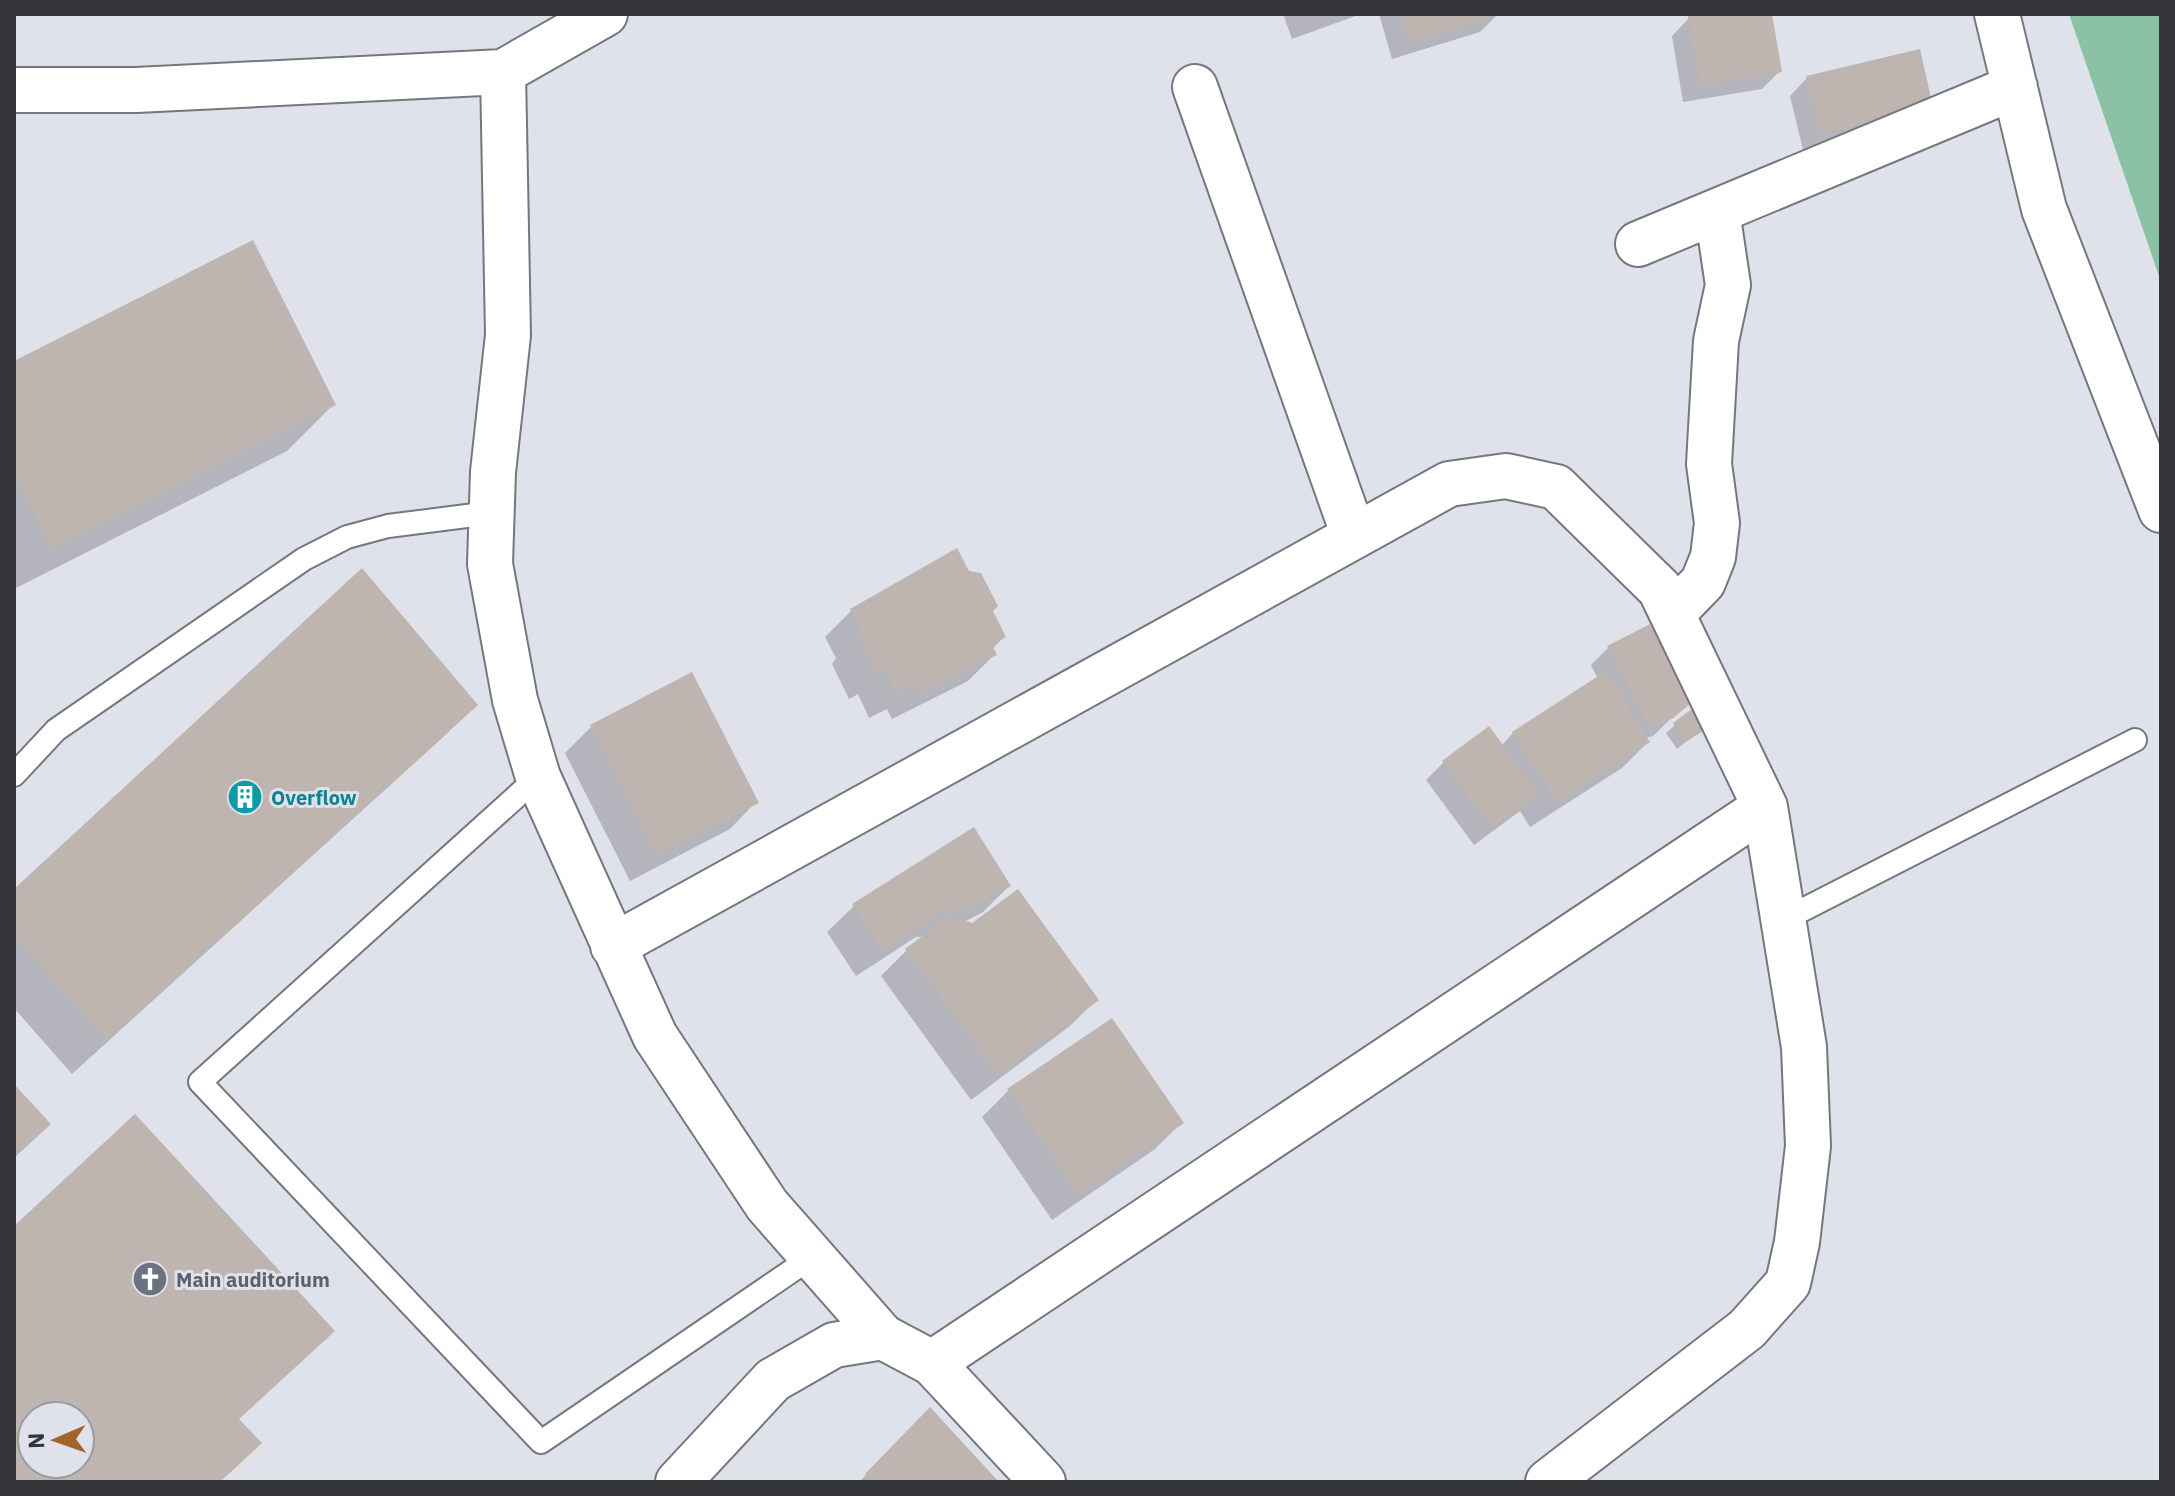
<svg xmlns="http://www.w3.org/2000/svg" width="2175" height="1496" font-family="'IBM Plex Sans',sans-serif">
<rect width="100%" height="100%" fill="#e0e2eb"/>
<path fill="#8bc2a3" d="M2069,14H2161V282Z"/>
<path fill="#0003" d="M1283,14H1361L1292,39Z
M1379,14H1497V15L1480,32L1392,59Z
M1715,14H1770L1779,72L1762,89L1683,102L1672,36L1689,18Z
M1807,78L1914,124L1803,150L1790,96Z
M14,363L333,405L287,451L14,589Z
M956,551L1004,637L992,649L994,655L968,681L892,719L887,709L869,718L858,694L849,699L832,664L836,658L825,637L851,611Z
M1608,648L1688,702L1653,736L1645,738L1648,742L1622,768L1530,827L1520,811L1474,845L1426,780L1443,763L1488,729L1501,746L1513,733L1598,679L1591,665Z
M475,705L441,739L72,1074L14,1008V892Z
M1675,725L1703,728L1677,749L1666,733Z
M591,727L756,802L730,829L630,881L565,753Z
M1009,886L983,912L964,922L1096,1000L1070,1026L971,1100L881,976L907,950L926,936L916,937L856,976L827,932L854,906Z
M1008,1091L1181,1123L1155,1149L1052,1220L982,1117Z
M904,1436L997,1482H859Z"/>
<path fill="#beb4b0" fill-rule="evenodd" d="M1401,14H1501V15L1410,43Z
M1702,14H1772L1782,72L1700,86L1688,16Z
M1920,49L1933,107L1820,134L1806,76Z
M253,240L336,405L51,549L14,476V361Z
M957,548L969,571L981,573L998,606L993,611L1006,637L992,645L997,655L918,694L914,684L896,693L884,669L876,674L858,637L862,630L850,609Z
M362,568L478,705L107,1041L14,936V889Z
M1650,624L1691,703L1672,719L1648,725L1607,646Z
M1606,671L1650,742L1557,802L1512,732Z
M692,672L759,803L657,856L590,725Z
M1692,709L1706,729L1686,742L1673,723Z
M1489,726L1539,794L1492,829L1442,761Z
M974,827L1011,886L970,909L945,911L882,951L852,904Z
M1018,889L1099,1000L998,1075L905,949L950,915L972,923Z
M1112,1018L1184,1123L1079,1195L1007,1089Z
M14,1084L51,1124L14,1158Z
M135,1114L335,1331L239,1419L262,1443L220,1482H14V1226ZM32,1416H80V1464H32Z
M930,1407L999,1482H873L865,1474Z"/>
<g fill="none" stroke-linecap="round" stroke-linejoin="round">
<defs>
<path id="lane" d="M14,775L56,730L304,559L347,537L388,526L490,513
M538,777L200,1082L541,1442L812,1257
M1783,920L2135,740"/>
<path id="street" d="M1997,14L2044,209L2161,510
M503,72L508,335L493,472L490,564L515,700L538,777L655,1036L767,1205L883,1337
M1195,87L1354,536
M14,90H136L503,72L605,14
M1638,244L2015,87
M1672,614L1703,582L1713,557L1717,523L1709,464L1716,341L1728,285L1717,211
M613,946L1449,484L1506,476L1556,487L1660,589L1765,807L1804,1047L1808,1146L1797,1242L1788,1283L1747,1329L1548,1482
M932,1363L1765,807"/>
<path id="secondary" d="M678,1482L773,1380L834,1345L883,1337L932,1363L1043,1482"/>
</defs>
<use href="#lane" stroke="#75777f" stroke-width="26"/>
<use href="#street" stroke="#75777f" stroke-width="48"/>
<use href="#secondary" stroke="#75777f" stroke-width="48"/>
<use href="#lane" stroke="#fff" stroke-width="22"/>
<use href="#street" stroke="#fff" stroke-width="44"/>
<use href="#secondary" stroke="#fff" stroke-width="44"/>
</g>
<defs>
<symbol id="building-disc" viewBox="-11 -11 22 22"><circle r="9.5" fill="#0f9aa8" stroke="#e0e2eb"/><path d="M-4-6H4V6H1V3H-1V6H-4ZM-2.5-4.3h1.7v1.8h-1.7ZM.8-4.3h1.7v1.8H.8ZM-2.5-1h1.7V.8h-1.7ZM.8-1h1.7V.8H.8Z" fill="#fff"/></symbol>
<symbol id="church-disc" viewBox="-11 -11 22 22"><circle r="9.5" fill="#6b7280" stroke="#e0e2eb"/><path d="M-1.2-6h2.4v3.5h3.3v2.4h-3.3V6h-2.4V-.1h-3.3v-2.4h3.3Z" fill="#fff"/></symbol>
</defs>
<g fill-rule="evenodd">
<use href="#building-disc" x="225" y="777" width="40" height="40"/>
<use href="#church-disc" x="130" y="1259" width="40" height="40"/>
</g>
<g text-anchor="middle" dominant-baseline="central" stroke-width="6" stroke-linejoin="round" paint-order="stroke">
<g font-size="20" font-weight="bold" fill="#0d838f" stroke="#e0e2eb" text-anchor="start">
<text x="271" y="797">Overflow</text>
</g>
<g font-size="20" font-weight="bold" fill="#5b616d" stroke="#e0e2eb" text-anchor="start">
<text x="176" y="1279">Main auditorium</text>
</g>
</g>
<rect width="2175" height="1496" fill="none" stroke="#333437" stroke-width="32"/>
<g transform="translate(56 1440) rotate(268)"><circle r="38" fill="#e0e2eb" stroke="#9b9ca3" stroke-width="2"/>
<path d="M0-6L14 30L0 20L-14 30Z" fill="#a3642c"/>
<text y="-12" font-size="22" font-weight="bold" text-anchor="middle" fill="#333437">N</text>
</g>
</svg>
